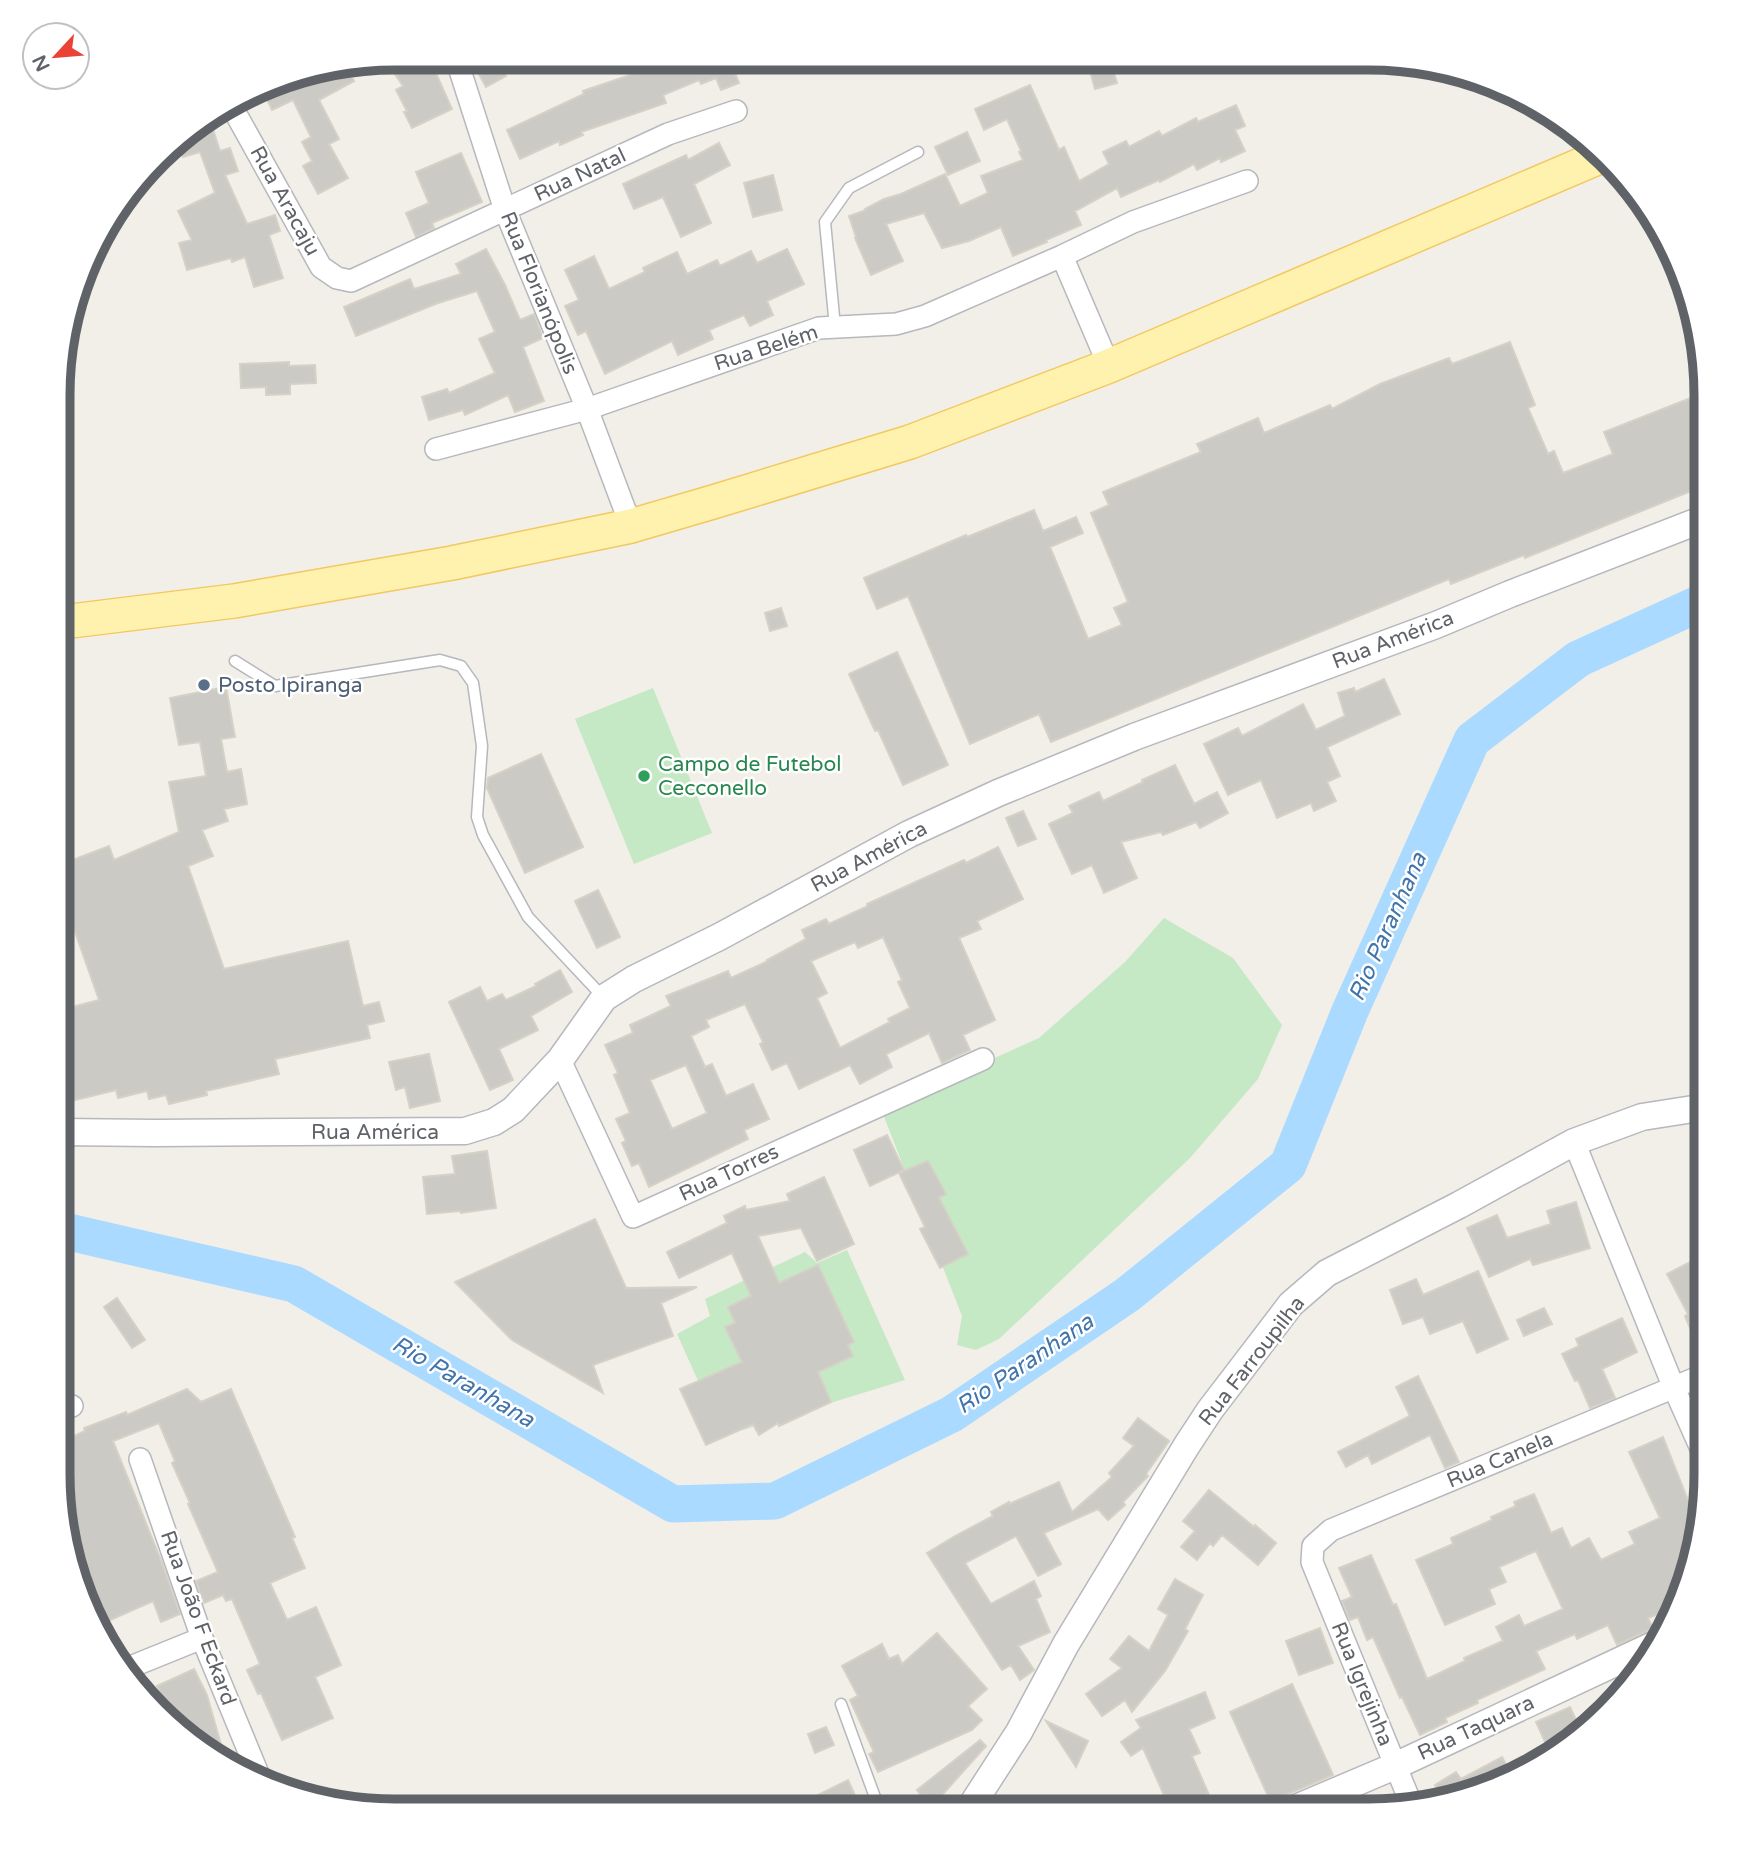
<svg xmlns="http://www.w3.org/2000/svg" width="1764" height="1869" font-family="'Varela Round',sans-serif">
<rect width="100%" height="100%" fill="#f1efe8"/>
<path fill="#c5e8c5" d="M653,688L712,833L634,864L575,719Z
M1164,918L1233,958L1282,1025L1258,1079L1190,1158L999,1339L976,1350L957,1345L962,1316L881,1109L1039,1038L1125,962Z
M847,1250L905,1380L723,1436L677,1334L710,1316L705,1299L805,1252L817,1263Z"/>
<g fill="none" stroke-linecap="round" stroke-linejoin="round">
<path stroke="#aadaff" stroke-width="37" d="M60,1230L294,1284L673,1504L775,1501L952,1414L1127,1295L1288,1165L1350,1011L1472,740L1578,659L1696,605L1706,606"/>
</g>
<path fill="#cccac5" stroke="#d6d1c6" stroke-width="2" fill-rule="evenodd" d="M410,58H425L435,71L452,109L412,128L404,112L407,111L396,90L403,86L392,70Z
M470,58H497L506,76L486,87Z
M662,59H723L726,67L731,64L739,83L721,90L716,78L701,84L699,80L663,95L666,103L581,132L583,135L560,145L559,141L520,159L507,130L584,94L583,91L654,67L653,63Z
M1106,60H1110L1117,83L1095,89L1088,64Z
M346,66L354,81L319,100L339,139L329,144L348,178L318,194L303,166L312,161L302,142L311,137L293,100L272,110L262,89L286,76Z
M1030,85L1059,150L1064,147L1079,181L1109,164L1103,152L1126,141L1129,147L1159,131L1162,136L1196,118L1198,122L1236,105L1245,126L1235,130L1245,151L1221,162L1220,158L1197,170L1194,164L1160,182L1159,180L1121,197L1117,188L1075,211L1081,225L1046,240L1047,242L1013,256L1001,227L969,241L942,248L924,213L886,224L903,261L871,275L855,238L856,237L849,216L866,210L865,209L884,199L901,194L945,174L960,206L988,193L981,176L1023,160L1019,152L1021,151L1007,119L984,130L975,109Z
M210,120L220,151L230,148L238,171L225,175L247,224L275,215L280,231L269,235L283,278L254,287L245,257L232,262L231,258L187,270L179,243L192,240L178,211L215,193L200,152L183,157L177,139Z
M967,132L980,161L948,175L935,147Z
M719,143L730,165L694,184L711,223L681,237L663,197L634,209L623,184L686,155L688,160Z
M461,153L482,202L432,223L434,228L416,237L406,213L429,203L416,172Z
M773,175L782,210L753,217L744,183Z
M486,249L505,285L520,320L534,314L543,338L523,347L544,401L515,412L508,395L465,415L463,410L429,420L422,397L447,389L449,393L495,373L479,339L495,332L477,291L438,303L356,336L344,307L410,279L414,289L461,274L456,264Z
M787,249L804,284L767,301L773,315L750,326L744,315L709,330L713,339L678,355L672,341L605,374L586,331L578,335L565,306L579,300L565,270L594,256L609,289L645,272L643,268L677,252L687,274L717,260L720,266L751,251L757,263Z
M1510,342L1535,405L1528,408L1548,454L1554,451L1563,473L1613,454L1604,432L1706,392V485L1525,558L1524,555L1451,584L1449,579L1051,742L1039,714L970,744L908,596L877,609L864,578L966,535L967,537L1034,510L1043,531L1076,517L1083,533L1050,547L1088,639L1122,625L1114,608L1128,602L1091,513L1109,505L1103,492L1201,452L1197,444L1258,418L1264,433L1330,405L1332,409L1380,384L1449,358L1452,364Z
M289,362V366L315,365L316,383L290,384V394L266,395V387L241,388L240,364Z
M781,608L787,626L770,631L765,613Z
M897,652L948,765L903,785L878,730L875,731L849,674Z
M1384,679L1400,714L1327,747L1340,776L1327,782L1336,801L1314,811L1311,803L1277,818L1261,780L1228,795L1204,744L1238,728L1242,736L1303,704L1316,730L1345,716L1338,693L1354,688L1355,692Z
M226,687L235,737L221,739L227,772L241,769L247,804L224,809L228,821L202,830L213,856L188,866L224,969L348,941L363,1006L379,1002L384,1021L367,1025L370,1038L275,1059L279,1074L206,1091L207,1095L169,1104L166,1095L149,1099L147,1091L118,1098L116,1090L63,1103L60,1093L61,1010L99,1000L61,892L62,864L109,846L114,860L179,832L169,782L206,776L200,742L179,745L170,698Z
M541,754L583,847L525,873L487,788L488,778Z
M1175,765L1194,804L1217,792L1228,813L1200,828L1196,822L1163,835L1161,832L1121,842L1137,878L1104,893L1092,865L1072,874L1049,824L1073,813L1069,806L1099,792L1103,801L1143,782L1142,780Z
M1023,811L1036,839L1018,846L1006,818Z
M998,847L1023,899L977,921L981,929L959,938L995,1020L963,1035L970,1050L942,1063L929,1033L886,1054L892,1067L860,1084L850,1065L799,1089L787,1063L772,1070L760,1044L763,1042L745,1004L706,1020L709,1027L691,1036L705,1067L712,1064L726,1096L753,1084L769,1119L744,1130L748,1139L649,1187L639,1163L632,1166L622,1143L626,1141L616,1119L630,1113L614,1075L618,1073L605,1045L633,1033L630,1025L671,1006L666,996L728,971L731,978L768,961L767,960L806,939L802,930L826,919L829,924L868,906L867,904L964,860L966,863ZM883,937L902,980L898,982L910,1008L888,1019L890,1022L840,1048L817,998L827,993L811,961L855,942L858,948ZM686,1065L707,1113L672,1129L650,1080Z
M598,890L620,937L597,948L575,901Z
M560,970L572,992L531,1016L538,1030L499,1049L513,1080L490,1090L449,1002L480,987L487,1001L502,994L506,1000L536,986L535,984Z
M429,1054L440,1101L410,1108L405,1087L396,1090L389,1062Z
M887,1135L904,1170L870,1186L854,1150Z
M487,1151L496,1208L461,1213L460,1211L427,1214L423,1177L455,1174L452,1156Z
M928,1161L946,1194L939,1198L968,1254L940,1268L920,1229L925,1227L899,1173Z
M824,1177L854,1244L817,1261L801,1228L758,1236L779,1283L818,1265L854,1342L848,1345L853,1356L818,1372L831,1402L779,1426L778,1423L759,1435L753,1424L706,1445L680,1389L742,1362L725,1327L735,1323L728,1307L751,1296L732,1253L679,1278L667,1252L727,1223L724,1216L745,1206L746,1210L790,1201L787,1194Z
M1576,1202L1590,1248L1533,1265L1530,1259L1489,1277L1467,1228L1497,1215L1507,1238L1551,1224L1547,1211Z
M595,1219L626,1288L697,1287L661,1303L673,1336L593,1365L603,1393L512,1340L455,1282Z
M1706,1254V1361H1704L1685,1316L1688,1314L1667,1274Z
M1478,1271L1508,1339L1477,1353L1463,1321L1430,1334L1423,1317L1403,1324L1390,1290L1416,1279L1423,1295Z
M117,1298L145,1340L132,1348L104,1307Z
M1544,1308L1552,1324L1524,1336L1517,1320Z
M1622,1318L1637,1352L1602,1369L1615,1398L1590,1408L1578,1380L1575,1381L1562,1354L1579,1346L1576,1339Z
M1418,1376L1459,1462L1445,1468L1430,1435L1372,1464L1368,1455L1346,1467L1338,1452L1410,1416L1396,1387Z
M187,1389L201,1402L231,1389L295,1537L292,1538L305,1568L270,1583L287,1620L316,1607L341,1665L315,1677L333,1718L282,1740L261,1693L258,1694L247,1670L260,1664L232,1599L226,1601L223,1595L204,1603L196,1581L218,1572L188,1504L190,1503L172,1463L175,1461L159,1423L113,1441L162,1563L180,1614L161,1622L153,1601L97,1626L76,1583L58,1496L59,1443L85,1431L84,1428L126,1412L127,1415Z
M1138,1418L1169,1441L1146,1474L1148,1476L1123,1502L1125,1505L1108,1520L1098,1509L1044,1533L1061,1564L1038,1576L1016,1536L965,1563L991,1604L1034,1581L1041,1596L1036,1599L1050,1632L1018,1646L1034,1670L1020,1680L1011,1665L1002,1670L927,1553L955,1536L993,1516L991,1512L1009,1502V1504L1059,1482L1072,1512L1112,1477L1109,1473L1134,1446L1123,1438Z
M1663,1437L1697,1523L1671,1609L1648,1618L1653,1628L1617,1645L1608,1625L1577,1639L1575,1634L1536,1651L1545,1669L1477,1700L1478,1703L1445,1718L1447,1722L1420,1735L1402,1697L1400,1698L1373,1637L1367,1640L1358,1617L1350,1620L1342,1601L1352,1597L1339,1568L1371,1555L1393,1605L1396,1604L1427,1679L1465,1661L1464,1658L1503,1641L1496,1627L1519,1615L1524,1626L1563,1609L1536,1551L1499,1567L1506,1582L1489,1589L1495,1604L1445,1625L1416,1560L1453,1544L1451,1538L1492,1520L1491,1517L1516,1506L1514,1502L1534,1494L1551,1533L1562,1528L1571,1548L1589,1538L1601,1560L1635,1544L1629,1532L1660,1518L1629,1452Z
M1209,1490L1254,1527L1255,1525L1276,1543L1258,1565L1222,1535L1213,1546L1210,1543L1197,1560L1181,1547L1195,1531L1183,1521Z
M1175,1579L1203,1595L1185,1629L1188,1631L1165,1671L1132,1712L1125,1700L1102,1716L1086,1694L1122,1668L1110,1659L1129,1636L1149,1651L1168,1615L1158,1609Z
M1320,1628L1333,1663L1299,1675L1286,1641Z
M937,1633L987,1689L968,1706L982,1720L972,1730L878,1772L869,1754L874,1752L850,1700L858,1696L842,1666L882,1644L889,1659L898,1655L902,1664Z
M194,1669L207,1695L227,1766L157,1701L163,1698L157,1686Z
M1292,1684L1333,1775L1283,1796L1273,1807L1230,1712Z
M1205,1692L1215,1718L1189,1729L1200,1753L1192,1756L1216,1811H1171L1143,1748L1131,1756L1121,1742L1141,1728L1136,1720Z
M1570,1707L1580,1729L1557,1754L1552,1757L1536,1722Z
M1046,1721L1088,1741L1076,1767Z
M826,1727L834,1745L815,1753L808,1734Z
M980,1740L986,1746L943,1794L929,1806L917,1790Z
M1502,1757L1512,1776L1477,1793L1425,1804L1423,1799L1438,1791L1435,1785L1456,1772L1461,1779Z
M848,1780L862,1811H823L816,1796Z"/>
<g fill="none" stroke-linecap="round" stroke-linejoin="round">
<defs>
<path id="service" d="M835,327L825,222L849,188L918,152
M235,661L275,686L440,660L461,666L473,683L482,746L477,817L483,835L528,917L604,998
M841,1704L880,1811"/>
<path id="minor" d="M456,58L505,210L587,409L631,526
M232,107L321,267L337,278L351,281L668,134L736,111
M1062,256L1109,366
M436,449L587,409L819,328L896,324L925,316L1062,256L1133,222L1247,181
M560,1060L633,1217L983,1059
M1574,1142L1674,1388L1706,1460
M59,1411L72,1406
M140,1459L202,1638L259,1776
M123,1670L202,1638
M1412,1806L1312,1562L1313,1546L1331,1530L1706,1374"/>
<path id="tertiary" d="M60,1132L154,1133L465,1131L494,1122L513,1110L560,1060L604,998L634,979L719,937L909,834L998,793L1134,737L1436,625L1510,594L1706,518
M968,1811L1019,1732L1066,1644L1187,1445L1210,1410L1291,1304L1327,1273L1459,1205L1574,1142L1642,1117L1706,1107
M1289,1811L1395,1766L1662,1641"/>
<path id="primary" d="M63,622L234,601L452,563L631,526L713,502L910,442L1109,366L1597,158"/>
</defs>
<use href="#service" stroke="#b5b8bc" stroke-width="13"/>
<use href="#minor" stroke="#b5b8bc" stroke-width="24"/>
<use href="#tertiary" stroke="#b5b8bc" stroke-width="29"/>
<use href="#primary" stroke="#f2c960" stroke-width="36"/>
<use href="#service" stroke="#fff" stroke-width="10"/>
<use href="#minor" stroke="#fff" stroke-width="21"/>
<use href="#tertiary" stroke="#fff" stroke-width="26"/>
<use href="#primary" stroke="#fff2af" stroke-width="33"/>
</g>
<circle fill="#5c6f8a" stroke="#fff" stroke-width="2.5" cx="204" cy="685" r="7"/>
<circle fill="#2e9e5b" stroke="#fff" stroke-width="2.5" cx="644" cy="776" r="7"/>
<g text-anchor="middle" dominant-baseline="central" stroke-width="5" stroke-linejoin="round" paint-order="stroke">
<g font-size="21" fill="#5f6368" stroke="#fff">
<text transform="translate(580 175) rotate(-25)">Rua Natal</text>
<text transform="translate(285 201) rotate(61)">Rua Aracaju</text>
<text transform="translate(539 293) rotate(68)">Rua Florianópolis</text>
<text transform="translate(766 348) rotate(-18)">Rua Belém</text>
<text transform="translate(1393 640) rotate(-21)">Rua América</text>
<text transform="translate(869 857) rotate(-28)">Rua América</text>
<text x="375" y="1132">Rua América</text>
<text transform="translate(729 1173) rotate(-25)">Rua Torres</text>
<text transform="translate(1252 1361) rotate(-52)">Rua Farroupilha</text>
<text transform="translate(1500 1460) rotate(-23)">Rua Canela</text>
<text transform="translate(198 1618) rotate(70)">Rua João F Eckard</text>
<text transform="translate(1362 1684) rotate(68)">Rua Igrejinha</text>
<text transform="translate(1476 1728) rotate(-25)">Rua Taquara</text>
</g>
<g font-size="21" fill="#4e5e75" stroke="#fff" text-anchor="start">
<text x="218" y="685">Posto Ipiranga</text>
</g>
<g font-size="21" fill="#27864d" stroke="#fff" text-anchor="start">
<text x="658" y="764">Campo de Futebol<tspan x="658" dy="24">Cecconello</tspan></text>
</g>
<g font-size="23" font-style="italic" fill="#4174aa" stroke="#fff">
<text transform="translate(1388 927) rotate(-66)">Rio Paranhana</text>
<text transform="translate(1025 1364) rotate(-34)">Rio Paranhana</text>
<text transform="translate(463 1382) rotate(30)">Rio Paranhana</text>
</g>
</g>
<path d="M0 0H1764V1869H0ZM395 70H1369A325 325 0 0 1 1694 395V1474A325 325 0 0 1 1369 1799H395A325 325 0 0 1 70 1474V395A325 325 0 0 1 395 70Z" fill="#fff" fill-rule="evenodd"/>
<path fill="none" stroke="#5f6368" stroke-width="9" d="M395 70H1369A325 325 0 0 1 1694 395V1474A325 325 0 0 1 1369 1799H395A325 325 0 0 1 70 1474V395A325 325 0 0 1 395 70Z"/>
<g transform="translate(56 56) rotate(244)"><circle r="33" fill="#ffffff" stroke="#bfc1c3" stroke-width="2"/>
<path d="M0-5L12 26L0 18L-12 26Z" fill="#ea4335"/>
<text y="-10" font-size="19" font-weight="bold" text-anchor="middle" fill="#5f6368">N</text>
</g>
</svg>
